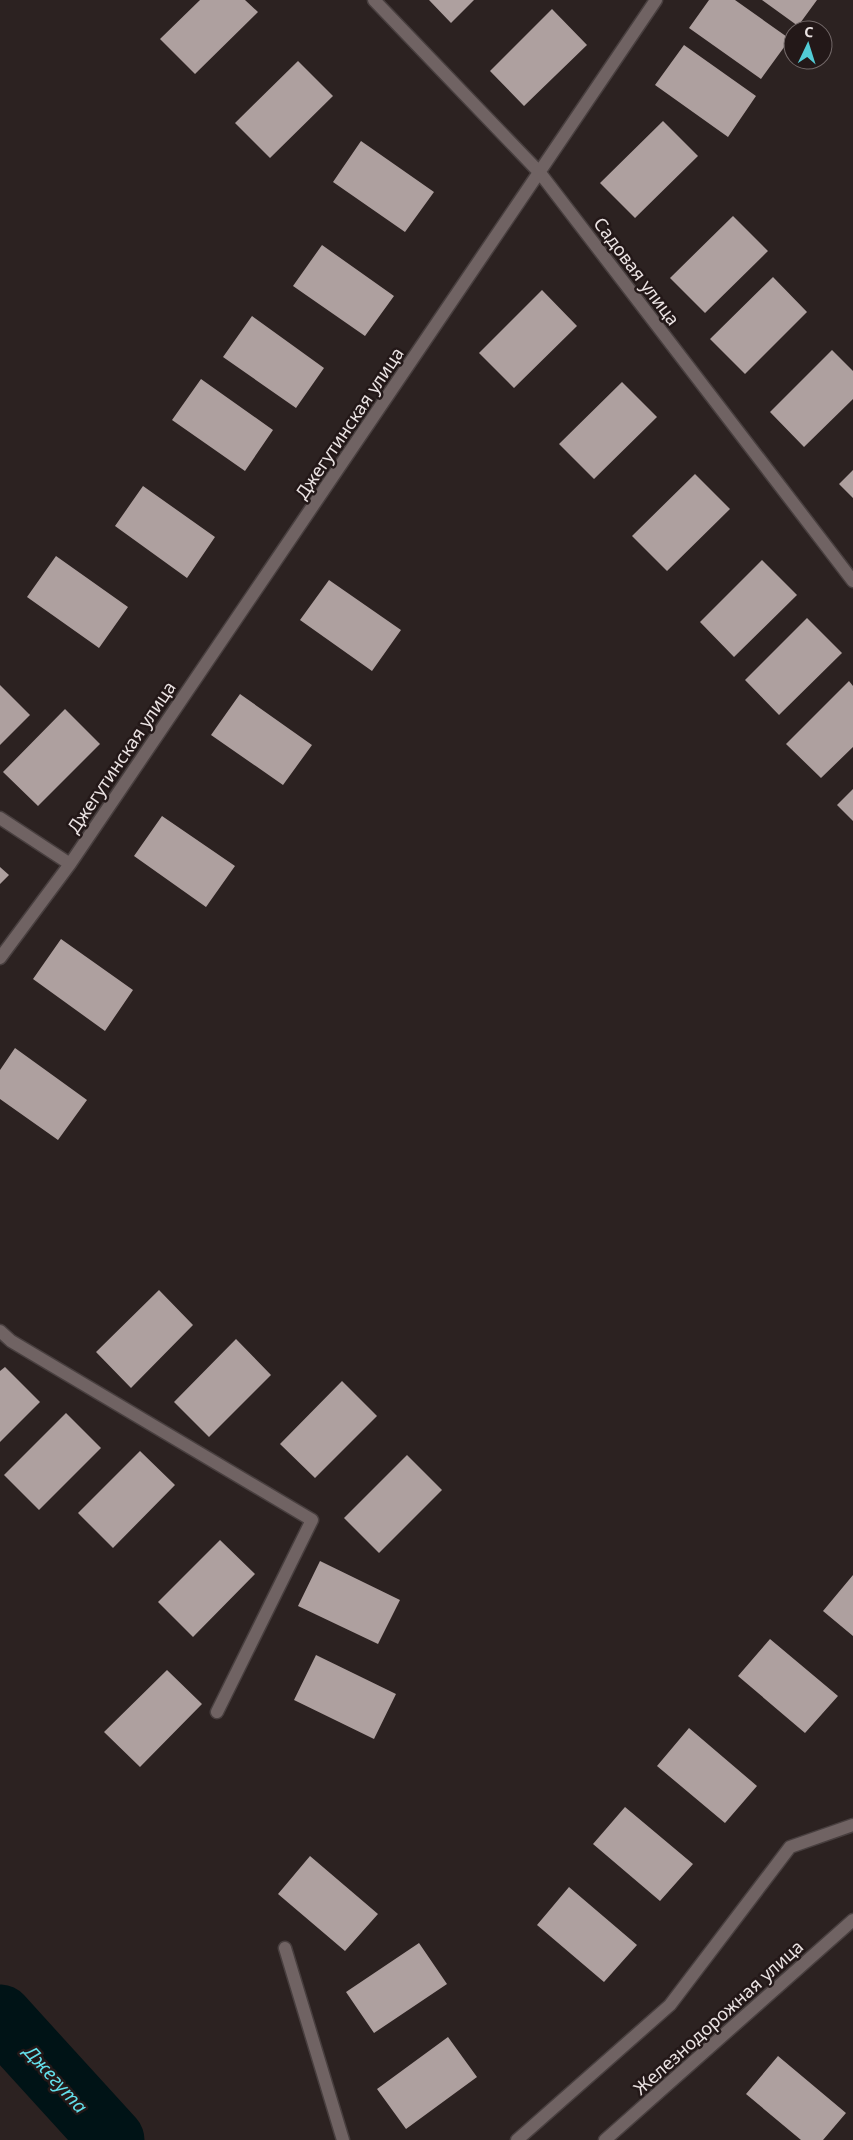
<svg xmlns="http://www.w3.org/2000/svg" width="853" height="2140" font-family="'Noto Sans',sans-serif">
<rect width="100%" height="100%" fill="#2c2221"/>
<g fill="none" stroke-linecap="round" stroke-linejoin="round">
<path stroke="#001316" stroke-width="65" d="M0,2017L112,2140"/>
</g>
<path fill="#aea09f" d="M200,0H245L258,12L195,74L160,39Z
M429,0H474L451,23Z
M709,0H735L790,39L761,79L689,28Z
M762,0H817L798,26Z
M552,9L587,45L524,106L490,71Z
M684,45L756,96L728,137L655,85Z
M298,61L333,96L270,158L235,123Z
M663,121L698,156L635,218L600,183Z
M361,141L434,192L405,232L333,182Z
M733,216L768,251L705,313L670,278Z
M322,245L394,296L365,336L293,286Z
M773,277L807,312L745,374L710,339Z
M542,290L577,326L514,388L479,353Z
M252,316L324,368L296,408L223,357Z
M832,350L853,371V399L804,447L770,412Z
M201,379L273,430L245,471L172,420Z
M622,382L657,417L594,479L559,444Z
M853,470V498L839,484Z
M695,474L730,509L667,571L632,536Z
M143,486L215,537L187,578L115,526Z
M56,556L128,607L99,648L27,597Z
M762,560L797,595L734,657L700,622Z
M329,580L401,630L372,671L300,620Z
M807,618L842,653L779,715L745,680Z
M849,681L853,686V747L821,778L786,744Z
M0,685L30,715L0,745Z
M240,694L312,745L283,785L211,735Z
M65,709L100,744L38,806L3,772Z
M853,789V821L837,805Z
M162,816L235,866L206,907L134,856Z
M0,867L9,875L0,884Z
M61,939L133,990L105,1031L33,979Z
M15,1048L87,1100L58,1140L0,1099V1070Z
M159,1290L193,1325L131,1388L96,1352Z
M236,1339L271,1375L209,1437L174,1402Z
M5,1367L40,1402L0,1442V1371Z
M342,1381L377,1416L315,1478L280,1444Z
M66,1413L101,1448L39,1510L4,1475Z
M140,1451L175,1485L113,1548L78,1513Z
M407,1455L442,1490L379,1553L344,1518Z
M220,1540L255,1574L193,1637L158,1602Z
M320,1561L400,1600L378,1644L298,1606Z
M853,1575V1636L823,1611Z
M770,1639L838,1696L805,1733L738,1676Z
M316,1655L396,1694L374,1739L294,1700Z
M167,1670L202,1704L140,1767L104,1732Z
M689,1728L757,1786L725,1823L657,1766Z
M625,1807L693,1864L660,1901L593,1844Z
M310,1856L378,1914L345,1951L278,1894Z
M569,1887L637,1945L604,1982L537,1925Z
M419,1943L447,1984L374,2033L346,1992Z
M448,2037L477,2077L406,2129L377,2089Z
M778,2056L846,2113L823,2140H801L746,2094Z"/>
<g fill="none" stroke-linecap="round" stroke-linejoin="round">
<defs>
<path id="street" d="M374,0L540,173L853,581
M0,818L70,864L0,958
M70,864L656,0
M0,1331L11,1341L312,1520L217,1712
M285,1948L343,2140
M517,2140L670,2005L790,1847L853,1825
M605,2140L853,1920"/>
</defs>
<use href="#street" stroke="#483f3f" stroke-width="15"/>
<use href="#street" stroke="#706363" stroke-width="12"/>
</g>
<g text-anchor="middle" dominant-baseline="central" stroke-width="5" stroke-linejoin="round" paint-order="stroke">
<g font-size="18" fill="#ebe3e3" stroke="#231818">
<text transform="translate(637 271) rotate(53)">Садовая улица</text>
<text transform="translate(349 423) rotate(-56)">Джегутинская улица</text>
<text transform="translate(121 757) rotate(-56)">Джегутинская улица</text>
<text transform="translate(718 2017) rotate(-42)">Железнодорожная улица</text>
</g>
<g font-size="19" font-style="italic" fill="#63dfea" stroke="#231818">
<text transform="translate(56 2079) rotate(48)">Джегута</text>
</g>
</g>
<g transform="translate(808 45) rotate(4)"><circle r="24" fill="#231818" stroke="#736969"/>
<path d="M0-4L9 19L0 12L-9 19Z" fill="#52ccd6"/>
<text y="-8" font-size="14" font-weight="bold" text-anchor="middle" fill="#ebe3e3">С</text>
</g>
</svg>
